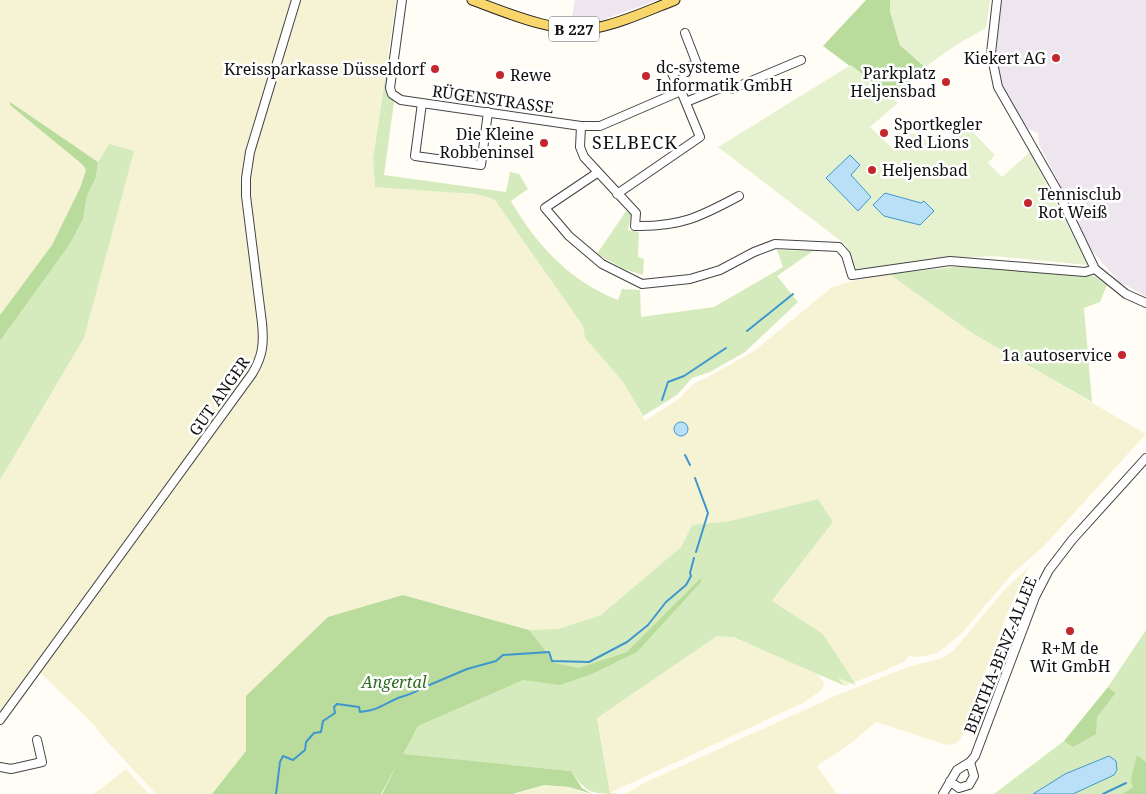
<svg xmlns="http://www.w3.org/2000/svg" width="1146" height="794" font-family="'Noto Serif',serif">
<rect width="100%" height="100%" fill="#fffdf5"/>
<path fill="#eee6ef" d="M575,0H657L594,23L571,24Z
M1000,0H1146V296L1119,282L1089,247L1072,208L1039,144L1038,133L1028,129L1010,105L1000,82L995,60V39Z"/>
<path fill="#f6f3d4" d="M0,0H292L240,179L260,341L254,364L0,715V480L84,338L109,145L98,162L11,103L10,105L83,165L86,170L80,188L52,245L0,315Z
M299,0H396L373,158L375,186L475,194L494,199L583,326L585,338L623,382L645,421L680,398L693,384L708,377L754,351L831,288L848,282L889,274L975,335L1146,434L1044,546L1012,574L963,632L938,653L919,657L909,656L904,662L888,669L845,686L771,603L833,522L818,499L730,521L692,525L681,547L601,615L558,629L529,630L403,595L246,696V751L212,794H156L103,737L94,725L40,672L41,667L264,358L267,339L251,230L247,178L253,152Z
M1029,567L1006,616L961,738L957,743L947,745L876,722L850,744L817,766L837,794H625L644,783L835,696L908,667L942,658L953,651L1006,588Z
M722,633L816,672L824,683L823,689L805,702L610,793L597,715Z
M126,769L149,794H93L99,790Z
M544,785L569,787L588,794H516Z"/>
<path fill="#d5ebbd" d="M389,53L386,91L394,102L384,175L506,192L510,172L519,174L528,189L511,201C536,245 571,282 618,300L622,289L640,290L641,317L714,307L783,267L777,250L813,251L777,276L798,302L745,352L710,372L692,378L677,395L643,416L623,382L585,338L583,326L494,199L475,194L375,187L373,158Z
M109,144L134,151L84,338L0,480V341L70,244L83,219L87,196L96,177L98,162Z
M626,211L631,214L628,230L639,232L638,257L644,259L643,275L624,269L597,254Z
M963,266L1085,274L1094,276L1107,285L1100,302L1084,308L1092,402L975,335L889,274Z
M818,499L833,522L772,601L823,634L856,685L838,678L845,686L733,637L717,636L597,718L610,793L620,794C592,794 587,794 571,771L402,755L219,794L532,635L529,630L558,629L601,615L681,547L692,525L730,521Z
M1146,630V762L1137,756L1133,787L1122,794H994L1064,741L1073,746L1116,693L1108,687Z"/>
<path fill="#b9dc9c" d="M866,0H890V11L900,45L925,67L894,99L823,46Z
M10,102L98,162L96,177L87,196L83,219L70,244L0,341V315L52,245L80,188L86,170L83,165L10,105Z
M701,578V582L637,652L592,674L560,685L523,680L418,726L403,754L571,771L582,788L592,794L569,787L544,785L513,794H382L398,763L381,794H212L246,751V696L328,617L403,595L529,630L555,663L579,668L627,652Z
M1108,687L1116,693L1097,717L1096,734L1073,747L1064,741Z
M1137,755L1146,762V794H1122L1133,787L1131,779Z"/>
<path fill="#e6f2cf" d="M890,0H990L986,28L956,45L925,67L900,45L890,11Z
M851,65L898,103L870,127L894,150L909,134L919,133L931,146L935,140L942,147L965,124L995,155L988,163L1002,177L1030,152L1088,265L993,256L945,259L856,271L846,245L718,147Z"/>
<path fill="#b9e0f7" stroke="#3f96cf" d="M850,155L860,165L851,175L871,197L858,211L826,178Z
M885,193L921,203L924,201L934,211L920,225L884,216L873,205Z
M674 429a7 7 0 1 1 14 0a7 7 0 1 1-14 0Z
M1109,756L1116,761L1117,770L1114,775L1073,794H1033L1065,774Z"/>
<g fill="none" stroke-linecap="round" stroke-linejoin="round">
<path stroke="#3f96cf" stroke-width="2" d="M747,331L793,294
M662,400L668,382L684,376L726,348
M685,455L690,465
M695,478L708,513L696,552
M276,794L280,762L283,756L293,760L305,750L306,742L314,733L321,732L323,721L335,713L334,707L337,704L359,707L360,712C379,710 382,705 398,698C406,695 413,694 420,689L467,669L496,661L503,655L549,652L552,661L589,662L627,642L648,625L666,602L686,585L691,576L690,573L694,558
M1103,794L1126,783"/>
<defs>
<path id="minor" d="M402,0L390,88L392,94L401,100L581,126H600L681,91L700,137L617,194
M997,0L991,53L998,87L1058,192L1095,269L1126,294L1146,303
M680,92L672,73L697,64L685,33
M686,102L730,84L732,89L801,60
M422,103L415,156L481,165L488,112
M581,126L580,147L584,157L636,213L635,226C680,227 700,217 739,196
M597,173L545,208L569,236L602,264L642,284L690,279L720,270L754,252L775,244L839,247L846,255L852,275L950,261L1085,272L1095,269
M0,720L252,374C263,356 264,343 262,323L246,196V178L250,152L296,0
M0,767L11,769L42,762L37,740
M950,781L959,788L969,785L974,776L970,762
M943,794L957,770L970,762L975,756L1035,597L1049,570L1072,540L1146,458"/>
<path id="major" d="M472,0C507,13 558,35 595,28C622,23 649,10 675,0"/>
</defs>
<use href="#minor" stroke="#444" stroke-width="10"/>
<use href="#major" stroke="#222" stroke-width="11"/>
<use href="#minor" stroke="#fff" stroke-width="8"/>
<use href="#major" stroke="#f9d66b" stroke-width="9"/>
</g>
<g fill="#c4262e" stroke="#fff" stroke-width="2">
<circle cx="1056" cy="58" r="5"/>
<circle cx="435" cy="69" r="5"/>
<circle cx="500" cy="75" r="5"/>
<circle cx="646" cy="76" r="5"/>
<circle cx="946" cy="82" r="5"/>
<circle cx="884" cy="133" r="5"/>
<circle cx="544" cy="143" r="5"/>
<circle cx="872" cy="170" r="5"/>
<circle cx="1028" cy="203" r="5"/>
<circle cx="1122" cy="355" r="5"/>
<circle cx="1070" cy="631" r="5"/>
</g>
<g text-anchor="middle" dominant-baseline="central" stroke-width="5" stroke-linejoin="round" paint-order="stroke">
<rect fill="#fff" stroke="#585858" stroke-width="1" x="549" y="16.5" width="50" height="25" rx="4"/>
<g font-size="15" font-weight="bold" fill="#111">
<text x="574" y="29">B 227</text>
</g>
<g font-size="16" fill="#111" stroke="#fff" text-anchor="end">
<text x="1046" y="58">Kiekert AG</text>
<text x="656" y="67" text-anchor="start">dc-systeme<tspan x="656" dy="18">Informatik GmbH</tspan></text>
<text x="425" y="69">Kreissparkasse Düsseldorf</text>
<text x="936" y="73">Parkplatz<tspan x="936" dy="18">Heljensbad</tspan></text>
<text x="510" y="75" text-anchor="start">Rewe</text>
<text x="894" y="124" text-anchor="start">Sportkegler<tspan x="894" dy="18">Red Lions</tspan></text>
<text x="534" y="134">Die Kleine<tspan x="534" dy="18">Robbeninsel</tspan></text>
<text x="882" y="170" text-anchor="start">Heljensbad</text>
<text x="1038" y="194" text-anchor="start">Tennisclub<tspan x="1038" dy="18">Rot Weiß</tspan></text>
<text x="1112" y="355">1a autoservice</text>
<text x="1070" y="648" text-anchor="middle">R+M de<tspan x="1070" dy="18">Wit GmbH</tspan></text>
</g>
<g font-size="16" fill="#111" stroke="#fff">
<text transform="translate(493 99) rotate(8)">RÜGENSTRASSE</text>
<text transform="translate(219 396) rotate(-55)">GUT ANGER</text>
<text transform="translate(1000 655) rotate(-68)">BERTHA-BENZ-ALLEE</text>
</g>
<g font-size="16" font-style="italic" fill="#2f6b1f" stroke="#fff">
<text x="394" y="682">Angertal</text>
</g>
<g font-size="18" letter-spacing="1" fill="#111" stroke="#fff">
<text x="635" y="142">SELBECK</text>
</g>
</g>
</svg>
